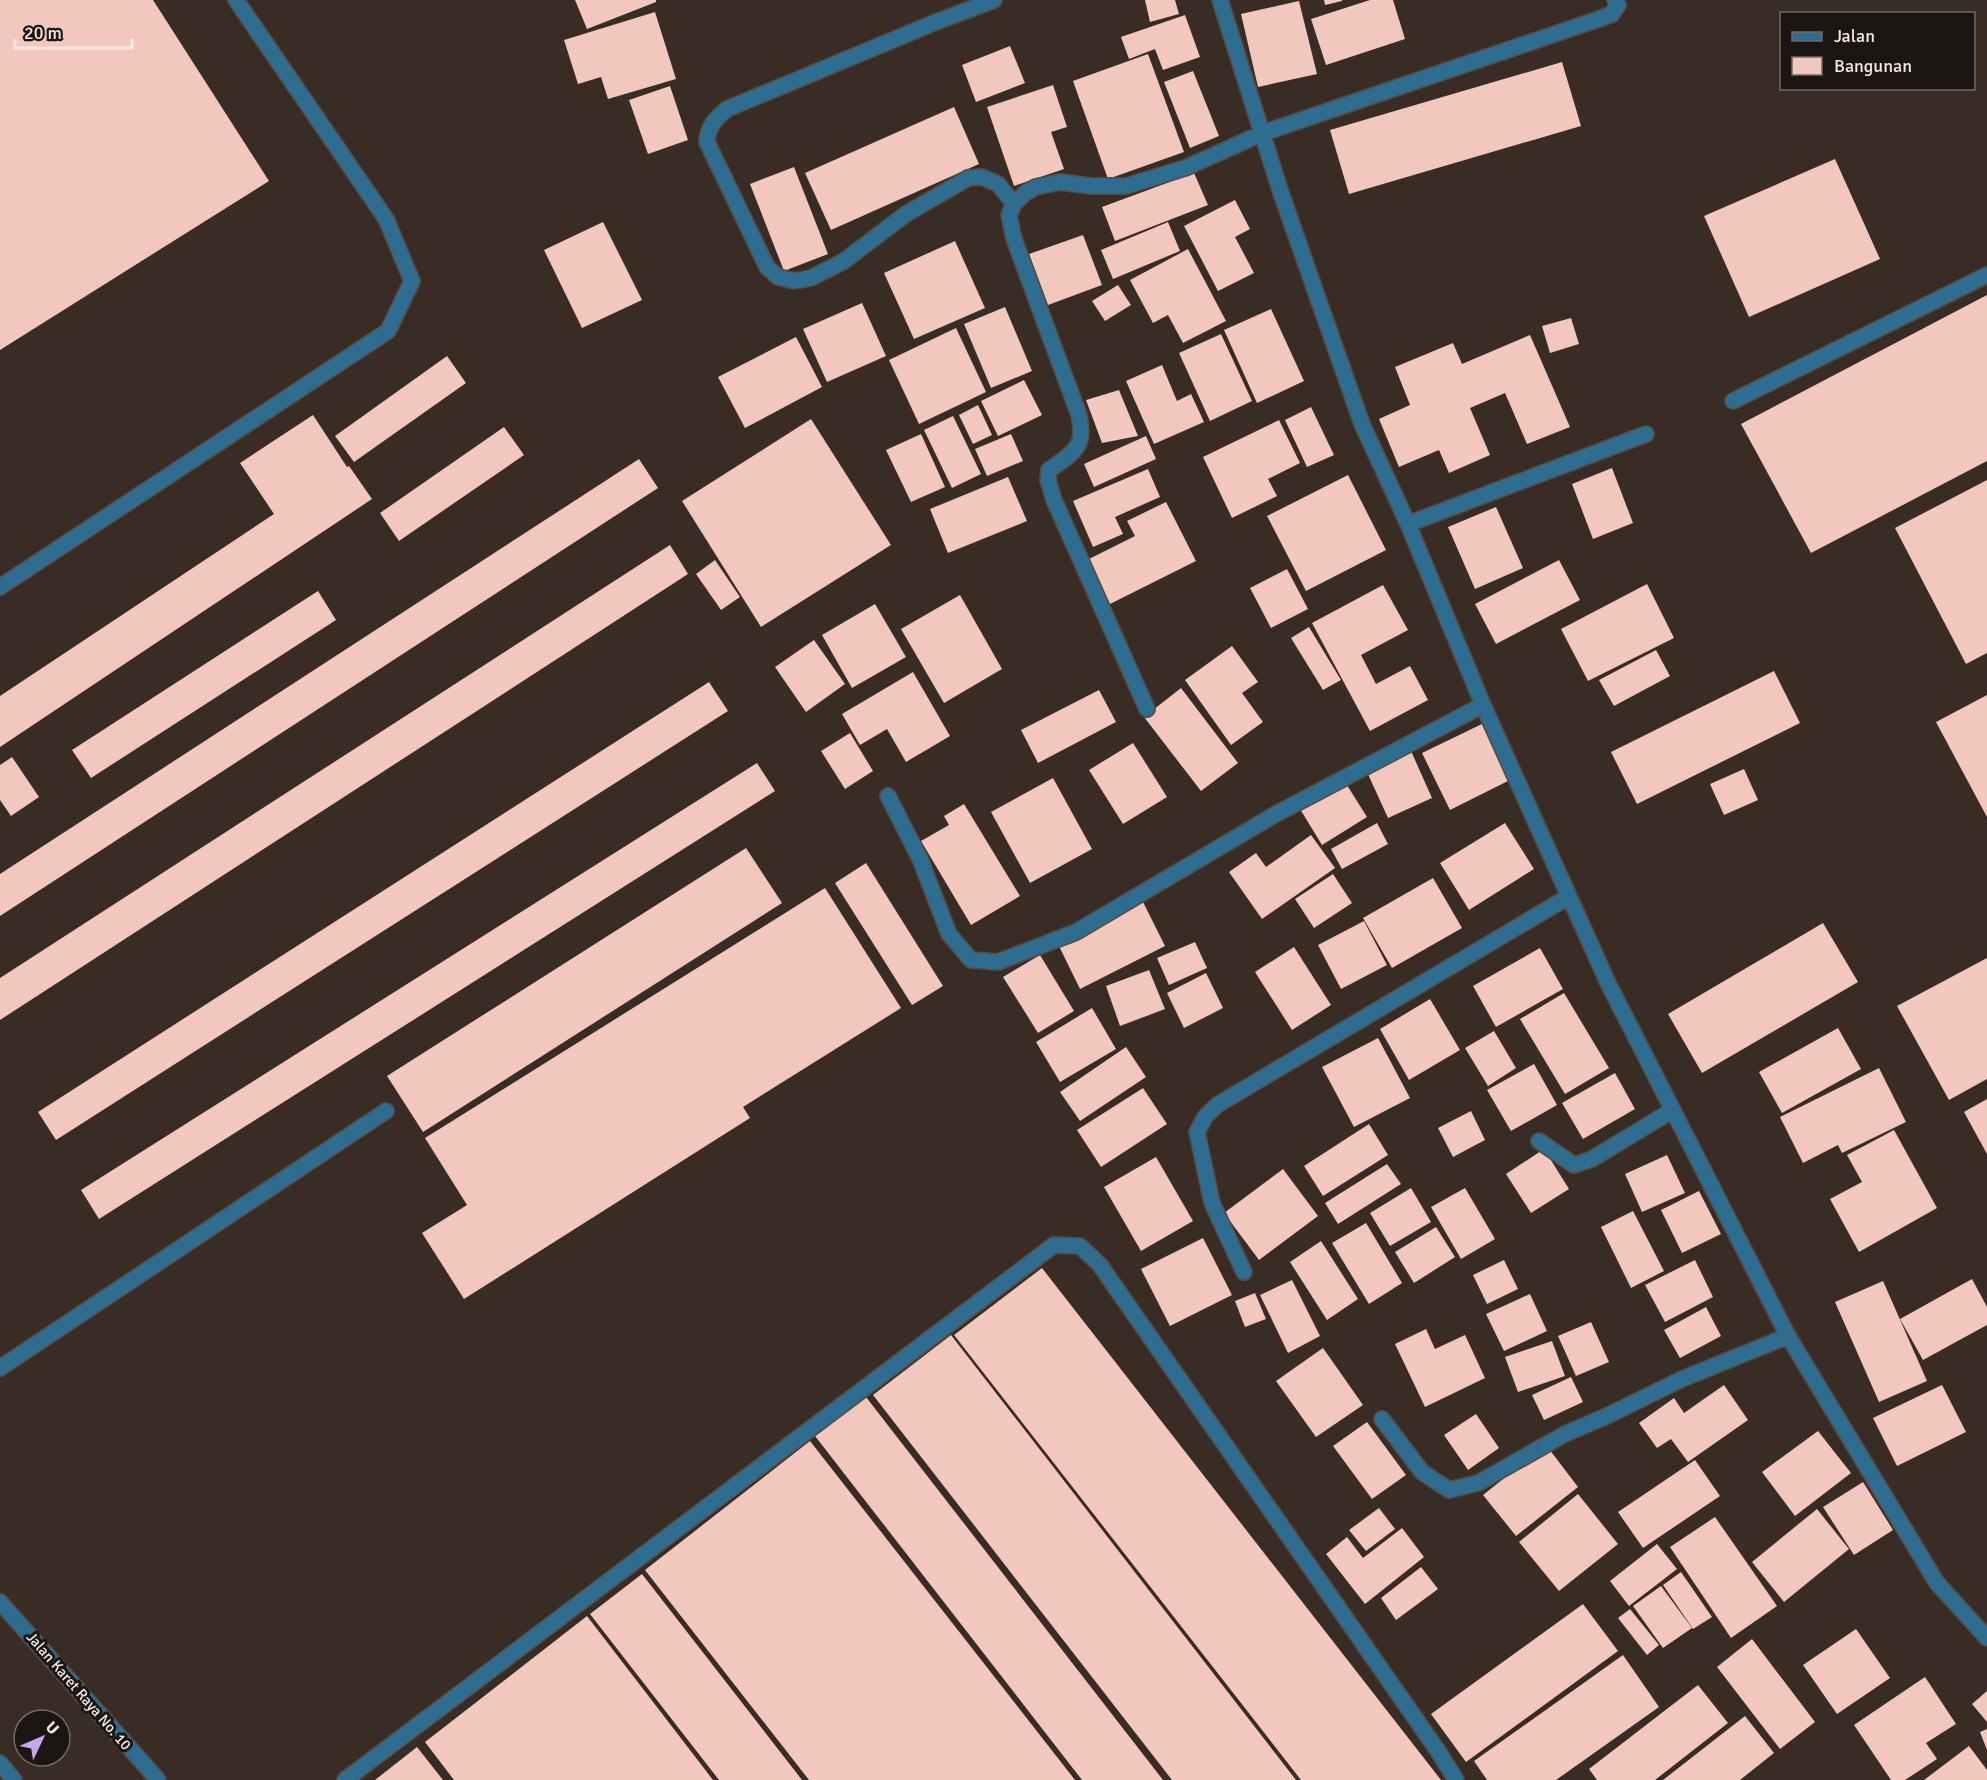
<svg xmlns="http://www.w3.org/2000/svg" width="1987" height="1780" font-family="Signika,sans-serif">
<rect width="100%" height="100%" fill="#382c25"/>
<path fill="#f2c7be" d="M0,0H153L269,181L0,350Z
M575,0H656V2L587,29Z
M1145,0H1175L1179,14L1150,22Z
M1324,0H1342V1L1325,5Z
M1370,0H1393L1405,39L1326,65L1311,19Z
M1299,1L1317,74L1258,87L1241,14Z
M655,12L676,79L608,99L601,77L578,84L564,40Z
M1185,15L1200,57L1163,70L1155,49L1129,59L1121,37Z
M1010,46L1025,83L976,102L962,65Z
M1148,54L1184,152L1108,179L1073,81Z
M1562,62L1581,126L1349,194L1330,130Z
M1193,71L1219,136L1190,148L1164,82Z
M1053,85L1067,127L1051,132L1064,169L1014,186L987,107Z
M670,86L688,140L648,154L629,100Z
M954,107L979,164L831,230L805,173Z
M1835,159L1880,259L1749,317L1704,216Z
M794,167L828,254L784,271L750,184Z
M1194,173L1208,205L1115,241L1102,207Z
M1235,200L1250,229L1235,237L1254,273L1218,291L1184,226Z
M603,222L642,300L582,328L544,250Z
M1168,222L1180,251L1113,279L1101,250Z
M1083,235L1102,285L1048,305L1029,254Z
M955,241L985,308L914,339L884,273Z
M1188,249L1226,321L1183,343L1168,315L1153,323L1130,280Z
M1118,285L1131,305L1105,321L1092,301Z
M1987,295V461L1811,553L1741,424Z
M862,303L886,356L827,382L803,329Z
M1005,307L1032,371L991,388L964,324Z
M1271,309L1304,381L1257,403L1224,330Z
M1571,318L1579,344L1550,353L1542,326Z
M956,328L986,392L919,424L889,360Z
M1221,334L1252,401L1210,421L1179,353Z
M1530,335L1570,427L1527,444L1505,393L1470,408L1490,455L1449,473L1439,450L1399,467L1379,419L1410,405L1395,367L1453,343L1462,364Z
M796,337L822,387L745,428L718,377Z
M447,356L466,383L354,462L335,436Z
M1162,365L1177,401L1191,394L1204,422L1154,444L1126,381Z
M1024,380L1042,415L998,436L981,401Z
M1119,390L1138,436L1102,443L1086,400Z
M978,405L992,435L973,444L959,415Z
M1311,407L1334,455L1307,467L1285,420Z
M313,415L347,467L349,466L372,499L0,747V696L274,514L240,463Z
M953,416L981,474L952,488L924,430Z
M811,419L891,545L761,627L682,501Z
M1279,420L1300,463L1268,479L1277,496L1232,518L1203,457Z
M504,427L524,455L399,541L380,513Z
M921,434L945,487L911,502L886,450Z
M1011,434L1023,461L987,476L975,449Z
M1146,436L1156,459L1094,487L1084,464Z
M639,459L658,488L0,916V874Z
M1612,468L1633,523L1593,539L1572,484Z
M1148,469L1160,497L1115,517L1123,534L1093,547L1073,501Z
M1348,475L1386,550L1306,591L1267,516Z
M1008,477L1027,521L948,553L930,509Z
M1987,480V653L1966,664L1895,528Z
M1166,502L1196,561L1104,607L1081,563L1135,536L1127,521Z
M1496,507L1523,568L1475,589L1448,527Z
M670,545L688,574L0,1020V978Z
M715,560L740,597L721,610L696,574Z
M1559,560L1580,600L1496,644L1475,604Z
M1287,569L1308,609L1271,628L1250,588Z
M1647,584L1674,638L1588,681L1561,629Z
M1383,585L1408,630L1361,655L1376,684L1410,666L1428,700L1370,731L1312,623Z
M318,591L336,620L91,778L72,750Z
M960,595L1002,669L944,703L901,629Z
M875,604L906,657L852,688L822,635Z
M1309,627L1341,680L1323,690L1291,638Z
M814,640L845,684L806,712L775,667Z
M1232,646L1258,682L1242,693L1263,722L1231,745L1185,680Z
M1656,650L1670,676L1614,706L1599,680Z
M1774,671L1800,723L1637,804L1611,752Z
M913,672L950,736L906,762L887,729L860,745L842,714Z
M709,682L728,711L56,1140L38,1112Z
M1181,688L1238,763L1201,791L1144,717Z
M1099,690L1116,722L1038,763L1021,730Z
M1987,695V817L1936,722Z
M1484,723L1512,779L1450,810L1422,753Z
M850,733L873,771L845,789L821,751Z
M1133,743L1167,797L1123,824L1089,770Z
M1411,751L1432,798L1388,818L1367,772Z
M12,757L39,797L11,816L0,800V765Z
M757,763L775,791L99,1219L81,1190Z
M1744,769L1758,800L1724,815L1710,784Z
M1053,778L1092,849L1030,883L991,812Z
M1345,782L1367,817L1322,845L1300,809Z
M964,804L1020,896L971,925L921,841L949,825L944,816Z
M1377,823L1388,844L1342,869L1331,849Z
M1505,823L1534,869L1469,910L1440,863Z
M1311,835L1335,868L1262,919L1229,872L1256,853L1266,867Z
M746,848L782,903L423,1132L387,1076Z
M866,863L943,986L912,1005L835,883Z
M1333,874L1352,903L1314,928L1295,899Z
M1433,878L1462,928L1392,968L1363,918Z
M825,888L901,1008L743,1107L750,1118L464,1299L422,1233L467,1205L425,1138Z
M1143,902L1165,946L1080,989L1058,944Z
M1364,921L1387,965L1341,989L1318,945Z
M1823,923L1858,982L1702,1073L1668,1014Z
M1195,942L1207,968L1169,985L1157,958Z
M1294,947L1331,1005L1292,1030L1255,972Z
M1540,948L1563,989L1496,1027L1473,986Z
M1040,955L1074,1011L1038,1033L1003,977Z
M1987,958V1079L1949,1100L1897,1006Z
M1149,970L1165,1009L1120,1026L1106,986Z
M1206,973L1223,1008L1184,1028L1167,993Z
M1564,993L1609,1068L1565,1094L1520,1019Z
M1430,999L1460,1050L1409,1080L1380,1029Z
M1092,1008L1116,1049L1060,1082L1036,1042Z
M1838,1028L1861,1069L1782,1113L1759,1072Z
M1494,1031L1516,1068L1488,1086L1465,1048Z
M1378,1038L1410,1098L1354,1127L1322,1067Z
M1126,1047L1146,1077L1080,1121L1060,1092Z
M1534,1064L1557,1105L1511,1131L1487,1090Z
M1879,1068L1906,1122L1842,1153L1838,1145L1803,1163L1780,1117Z
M1615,1073L1635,1109L1583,1139L1562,1103Z
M1143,1088L1167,1124L1101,1167L1077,1130Z
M1987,1099V1154L1964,1112Z
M1471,1111L1485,1140L1453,1157L1438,1128Z
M1369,1124L1388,1155L1323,1196L1304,1166Z
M1894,1130L1937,1208L1859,1252L1830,1199L1862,1182L1847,1155Z
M1544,1149L1569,1189L1531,1213L1506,1174Z
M1667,1155L1685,1193L1642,1212L1625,1174Z
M1156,1157L1193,1221L1141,1251L1104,1187Z
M1387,1164L1401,1184L1338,1224L1325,1203Z
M1283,1169L1318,1216L1259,1260L1224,1213Z
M1411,1188L1431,1222L1390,1246L1370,1213Z
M1465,1188L1495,1239L1461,1259L1431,1207Z
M1699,1191L1721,1234L1682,1253L1661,1210Z
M1633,1211L1664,1271L1631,1288L1601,1227Z
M1366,1223L1402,1283L1369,1304L1332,1243Z
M1436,1227L1455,1257L1414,1283L1395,1252Z
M1203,1238L1232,1295L1170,1326L1141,1269Z
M1321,1241L1358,1299L1327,1320L1290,1262Z
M1504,1260L1518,1289L1487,1304L1473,1275Z
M1695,1260L1713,1297L1665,1322L1645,1285Z
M1042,1268L1441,1780H1301L954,1335Z
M1972,1279L1987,1307V1325L1923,1360L1900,1319Z
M1292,1280L1320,1336L1288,1353L1260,1295Z
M1883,1281L1927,1381L1879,1402L1835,1302Z
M1255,1293L1266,1319L1245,1327L1235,1301Z
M1530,1294L1547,1331L1504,1351L1486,1314Z
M1706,1307L1721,1336L1680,1358L1664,1330Z
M1591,1322L1609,1362L1576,1376L1558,1336Z
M1426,1329L1435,1349L1465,1335L1485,1378L1425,1407L1395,1344Z
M951,1335L1296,1780H1172L873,1395Z
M1552,1341L1565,1376L1518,1392L1505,1357Z
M1323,1348L1363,1405L1316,1437L1276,1381Z
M1571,1377L1583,1402L1544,1420L1532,1395Z
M1724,1385L1748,1420L1688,1462L1671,1439L1657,1448L1639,1423L1674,1398L1684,1413Z
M1942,1385L1966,1432L1897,1466L1873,1418Z
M866,1397L1163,1780H1082L815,1436Z
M1476,1414L1499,1448L1468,1470L1444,1435Z
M1367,1422L1406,1475L1372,1499L1333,1446Z
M1818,1431L1851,1473L1795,1516L1762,1472Z
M810,1441L1075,1780H809L645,1570Z
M1546,1445L1578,1487L1516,1536L1483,1495Z
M1695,1460L1720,1496L1643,1548L1618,1512Z
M1863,1482L1893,1530L1854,1555L1823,1507Z
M1578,1494L1618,1544L1559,1591L1519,1542Z
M1379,1508L1395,1529L1366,1551L1349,1530Z
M1817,1509L1849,1549L1784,1602L1752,1562Z
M1715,1517L1777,1606L1731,1638L1670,1547Z
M1402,1528L1424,1557L1365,1604L1326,1554L1347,1537L1363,1558Z
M1657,1544L1677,1569L1629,1606L1610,1581Z
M1421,1567L1438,1589L1396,1620L1381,1598Z
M1681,1572L1712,1617L1693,1629L1663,1585Z
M642,1574L802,1780H719L590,1614Z
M1661,1586L1692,1628L1663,1648L1633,1606Z
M1583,1604L1618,1651L1466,1762L1431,1714Z
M1630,1609L1659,1645L1647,1655L1618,1618Z
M587,1616L713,1780H454L425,1742Z
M1856,1629L1890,1678L1837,1714L1803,1665Z
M1752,1639L1815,1722L1780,1749L1717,1667Z
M1623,1655L1659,1707L1556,1780H1487L1474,1761Z
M1925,1677L1956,1724L1926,1743L1937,1759L1905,1780H1891L1854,1725Z
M1698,1685L1728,1723L1655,1780H1597L1589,1769Z
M1987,1691V1722L1972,1704Z
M1745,1716L1774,1753L1740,1780H1663Z
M1987,1729V1750L1980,1732Z
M1969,1746L1987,1770V1780H1924Z
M417,1747L443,1780H375Z"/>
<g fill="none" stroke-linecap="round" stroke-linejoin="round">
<defs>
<path id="minor" d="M994,0L936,22L727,109C715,119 708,126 707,142L767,267L778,277L794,281L811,278L844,261L906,214L968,178L982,177L998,184L1014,204
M1220,0L1281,193L1362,424L1408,524L1483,705L1608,983L1788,1336L1937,1583L1987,1638
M1733,401L1987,275
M1408,524L1646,434
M0,587L388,331L412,281L386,219L236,0
M1147,709L1054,500L1048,480L1049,470C1074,452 1086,448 1079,415L1014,239L1009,215L1014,204L1025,193L1036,187L1060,182L1091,186H1126L1185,168L1263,133L1599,19L1612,14L1618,5L1615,0
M888,796L920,859L949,934L971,960L998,962L1076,932L1276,814L1483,705
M1539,1141L1574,1165L1592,1159L1673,1110
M1244,1272L1212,1203L1197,1132L1205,1117L1217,1105L1568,897
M0,1368L386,1111
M1382,1419L1422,1472L1449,1490L1478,1483L1565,1434L1609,1415L1682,1379L1788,1336
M0,1602L158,1780
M0,1763L14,1780
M345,1780L1054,1245L1080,1246L1100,1265L1438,1751L1456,1780"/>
</defs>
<use href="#minor" stroke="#564a44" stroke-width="18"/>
<use href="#minor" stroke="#2e6d8f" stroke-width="15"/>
</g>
<g text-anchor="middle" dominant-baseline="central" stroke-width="6" stroke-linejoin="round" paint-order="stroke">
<g font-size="15" fill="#f2e9e5" stroke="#1b1513">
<text transform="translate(79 1691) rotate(49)">Jalan Karet Raya No. 10</text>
</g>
</g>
<rect x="1780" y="12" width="195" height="78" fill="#1b1513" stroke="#716a67" stroke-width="1.5"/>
<rect x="1792" y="32" width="30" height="9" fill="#2e6d8f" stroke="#716a67" stroke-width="1.5"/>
<text x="1834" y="42" font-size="18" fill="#f2e9e5">Jalan</text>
<rect x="1792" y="57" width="30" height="18" fill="#f2c7be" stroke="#716a67" stroke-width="1.5"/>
<text x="1834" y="72" font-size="18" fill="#f2e9e5">Bangunan</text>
<g transform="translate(42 1738) rotate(46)"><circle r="28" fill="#1b1513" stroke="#716a67" stroke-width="1.5"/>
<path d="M0-4.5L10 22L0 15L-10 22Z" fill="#c9a5ee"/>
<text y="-9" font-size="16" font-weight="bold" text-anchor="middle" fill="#f2e9e5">U</text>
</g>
<path d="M15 39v9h117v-9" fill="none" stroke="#f2e9e5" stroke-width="3"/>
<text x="24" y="39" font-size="18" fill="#f2e9e5" stroke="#1b1513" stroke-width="4.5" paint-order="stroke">20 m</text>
</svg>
